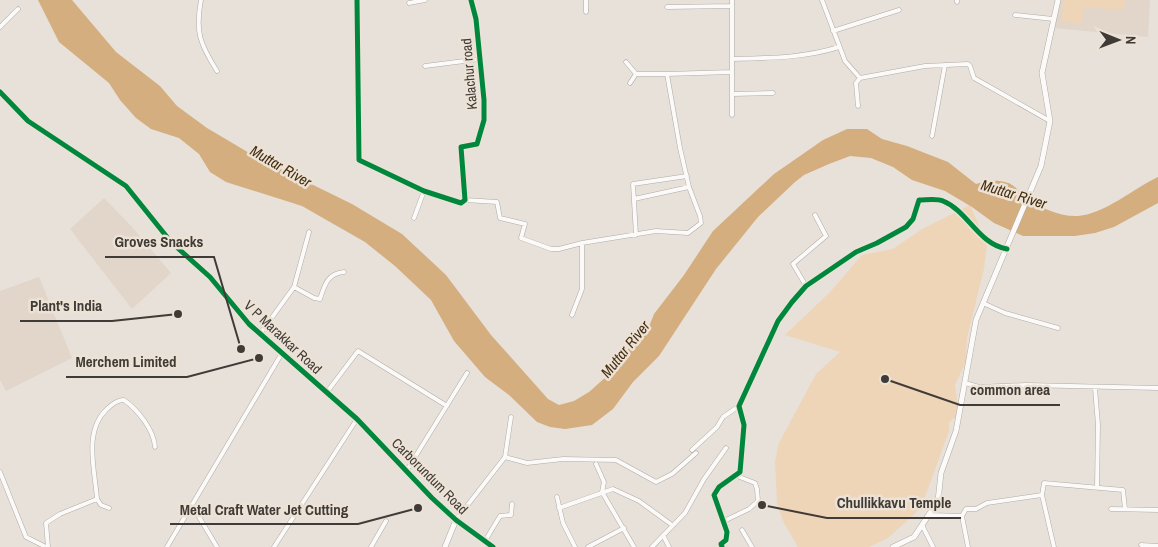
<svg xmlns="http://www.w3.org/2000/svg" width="1158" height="547" font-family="'Archivo Narrow',sans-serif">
<rect width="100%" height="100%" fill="#e7e1da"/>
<path fill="#e1d6c9" d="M1060,0H1150L1148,37L1055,28Z
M104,198L133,228L171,273L132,309L70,229Z
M39,277L72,358L6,391L0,380V291Z"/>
<path fill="#eed5b8" d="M1064,0H1125L1124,10L1084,7L1082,24L1061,21Z
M970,205L987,244L984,269L967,338L966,361L955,385L959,415L949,422V431L921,508L888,538L869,547H798L784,523L777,504L775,461L779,443L816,374L840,352L785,335L830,292L862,255L893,249L922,229Z"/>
<path fill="#d4ae7e" d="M38,0H72L116,52L160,86L177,106L207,128L256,157L352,204L402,234L446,275L491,335L548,399L559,405L574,401L589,392L607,376L620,356L646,334L654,314L684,275L713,231L774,174L823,140L847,129H867L882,139L907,146L948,162L976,184C988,180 1006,178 1016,188C1019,191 1020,194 1023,196C1038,207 1060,217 1078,216C1105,214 1134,188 1158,177V203L1114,227L1095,233L1075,236H1023L994,223L972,207L945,191L912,180L893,167L871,158L850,156L829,164L804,175L795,182L758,217L716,269L659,356L633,382L613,409L592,425L565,429L550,427L537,422L509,395L485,377L454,341L431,300L395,266L365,242L302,206L226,182L210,172L199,154L179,138L151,129L136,118L120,100L109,83L59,42Z"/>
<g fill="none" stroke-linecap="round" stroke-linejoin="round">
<defs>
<path id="street" d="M201,0C195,32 200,44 217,71
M357,0L359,160L424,191L461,203L465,200L461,147L477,144L484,120V100L476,19L471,0
M586,0V12
M732,0V115
M822,0L845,61L860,78
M957,2V0
M409,3L425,0
M667,7L732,6
M1015,15L1053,19
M0,27L18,9
M833,31L899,10
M732,59C770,58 804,58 839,47
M425,66L480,59
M667,74L732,72
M860,78L925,66L968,64L970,66L974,78L1050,121
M630,83L636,74
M732,94L773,93
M858,106L856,83L860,78
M932,136L945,65
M634,199L689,187
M465,200L497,202L500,218L525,224L521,238L551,249H559L582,243L656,231L688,233L701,223L700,216L689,187L680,148L667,74H636L626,62
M414,218L424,191
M636,235L633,184L687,176
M806,286L793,264L826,236L815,215
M294,287L314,298L320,299C325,284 327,274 344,272
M983,303L1005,313L1058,328
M572,315L582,289V243
M260,334L294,287L309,232
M965,383L979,387L1026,385L1158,388
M1095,388L1098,425L1097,487
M327,392L358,351L447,406
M692,450L717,427L723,417L739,406
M505,457L527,463L563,459L616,460L656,482L672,474L696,453
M596,464L604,482L602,492L634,547
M407,470L467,373
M0,472L26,537L44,546
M1042,495L1054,547
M557,497L563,523L575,547
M192,505L217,547
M109,508L101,505L97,499C95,470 83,431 107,409C112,404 118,400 124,400C138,410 154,430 155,447
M559,508L613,489L639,501L672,525
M1111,509L1158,510
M929,515L962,516L966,509H976L987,503L1042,495L1044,483L1123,490L1125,509
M962,516L968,547
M456,520L505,457L511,417
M724,521L749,509L758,501L757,489L755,483L737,476
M922,525L933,547
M742,530L752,547
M664,537L669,547
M485,541L500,516L511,515L512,504
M1141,545L1158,546
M48,547L46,523L60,514L97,499
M167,547L282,353
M274,547L357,419
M371,547L386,521
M588,547L624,528
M652,547L685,513L704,479L726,448
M722,547L721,544L726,540L727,532L714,495L719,487L740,472L744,425L739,406L778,321L792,302L806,286L856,252L877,243L906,227L913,219L919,200C926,200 937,198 943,201C968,212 979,245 1006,249"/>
<path id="secondary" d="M0,92L28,121L126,186L171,242L210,277L249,324L357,419L432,498L456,520L493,547
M445,547L456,520
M893,547L914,537L938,501L941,473L956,431L976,320L1041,166L1050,121L1042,73L1058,0"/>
</defs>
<use href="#street" stroke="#afaba5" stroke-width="5"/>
<use href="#secondary" stroke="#afaba5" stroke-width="6"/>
<use href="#street" stroke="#fbfaf9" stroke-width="4"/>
<use href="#secondary" stroke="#fbfaf9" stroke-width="5"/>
<defs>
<path id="cycleway" d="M357,0L359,160L424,191L461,203L465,200L461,147L477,144L484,120V100L476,19L471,0
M0,92L28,121L126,186L171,242L210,277L249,324L357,419L432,498L456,520L493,547
M722,547L721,544L726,540L727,532L714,495L719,487L740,472L744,425L739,406L778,321L792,302L806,286L856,252L877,243L906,227L913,219L919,200C926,200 937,198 943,201C968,211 978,244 1007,249"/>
</defs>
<use href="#cycleway" stroke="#ece2d5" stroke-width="8"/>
<use href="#cycleway" stroke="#00873e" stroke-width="5"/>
</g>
<g text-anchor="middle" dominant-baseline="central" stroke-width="5" stroke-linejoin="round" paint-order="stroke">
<g font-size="14" fill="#403b37" stroke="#ece2d5">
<text transform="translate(469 74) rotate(-95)">Kalachur road</text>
<text transform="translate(283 337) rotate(43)">V P Marakkar Road</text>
<text transform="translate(430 476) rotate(45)">Carborundum Road</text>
</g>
<g font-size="15" font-style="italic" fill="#442e11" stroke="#ece2d5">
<text transform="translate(281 166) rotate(30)">Muttar River</text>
<text transform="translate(1014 194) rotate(17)">Muttar River</text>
<text transform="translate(625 349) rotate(-51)">Muttar River</text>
</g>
</g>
<path fill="none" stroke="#403b37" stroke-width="2" d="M241 349L214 257H105M178 314L112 321H20M259 358L187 377H66M885 379L960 405H1060M762 505L827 518H961M418 508L358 524H170"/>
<g fill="#403b37" stroke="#ece2d5" stroke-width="2">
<circle cx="241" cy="349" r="5"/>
<circle cx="178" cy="314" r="5"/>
<circle cx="259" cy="358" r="5"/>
<circle cx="885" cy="379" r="5"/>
<circle cx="762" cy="505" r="5"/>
<circle cx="418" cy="508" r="5"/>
</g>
<g font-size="15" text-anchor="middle" font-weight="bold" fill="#403b37" stroke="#ece2d5" stroke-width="5" stroke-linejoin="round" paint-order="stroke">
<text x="159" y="247">Groves Snacks</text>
<text x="66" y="311">Plant's India</text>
<text x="126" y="367">Merchem Limited</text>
<text x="1010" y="395">common area</text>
<text x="894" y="508">Chullikkavu Temple</text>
<text x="264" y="515">Metal Craft Water Jet Cutting</text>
</g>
<g transform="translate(1118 40) rotate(91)" stroke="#ece2d5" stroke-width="4" paint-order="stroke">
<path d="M0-4L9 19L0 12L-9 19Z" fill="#403b37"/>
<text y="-8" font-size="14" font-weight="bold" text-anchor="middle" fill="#403b37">N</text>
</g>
</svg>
